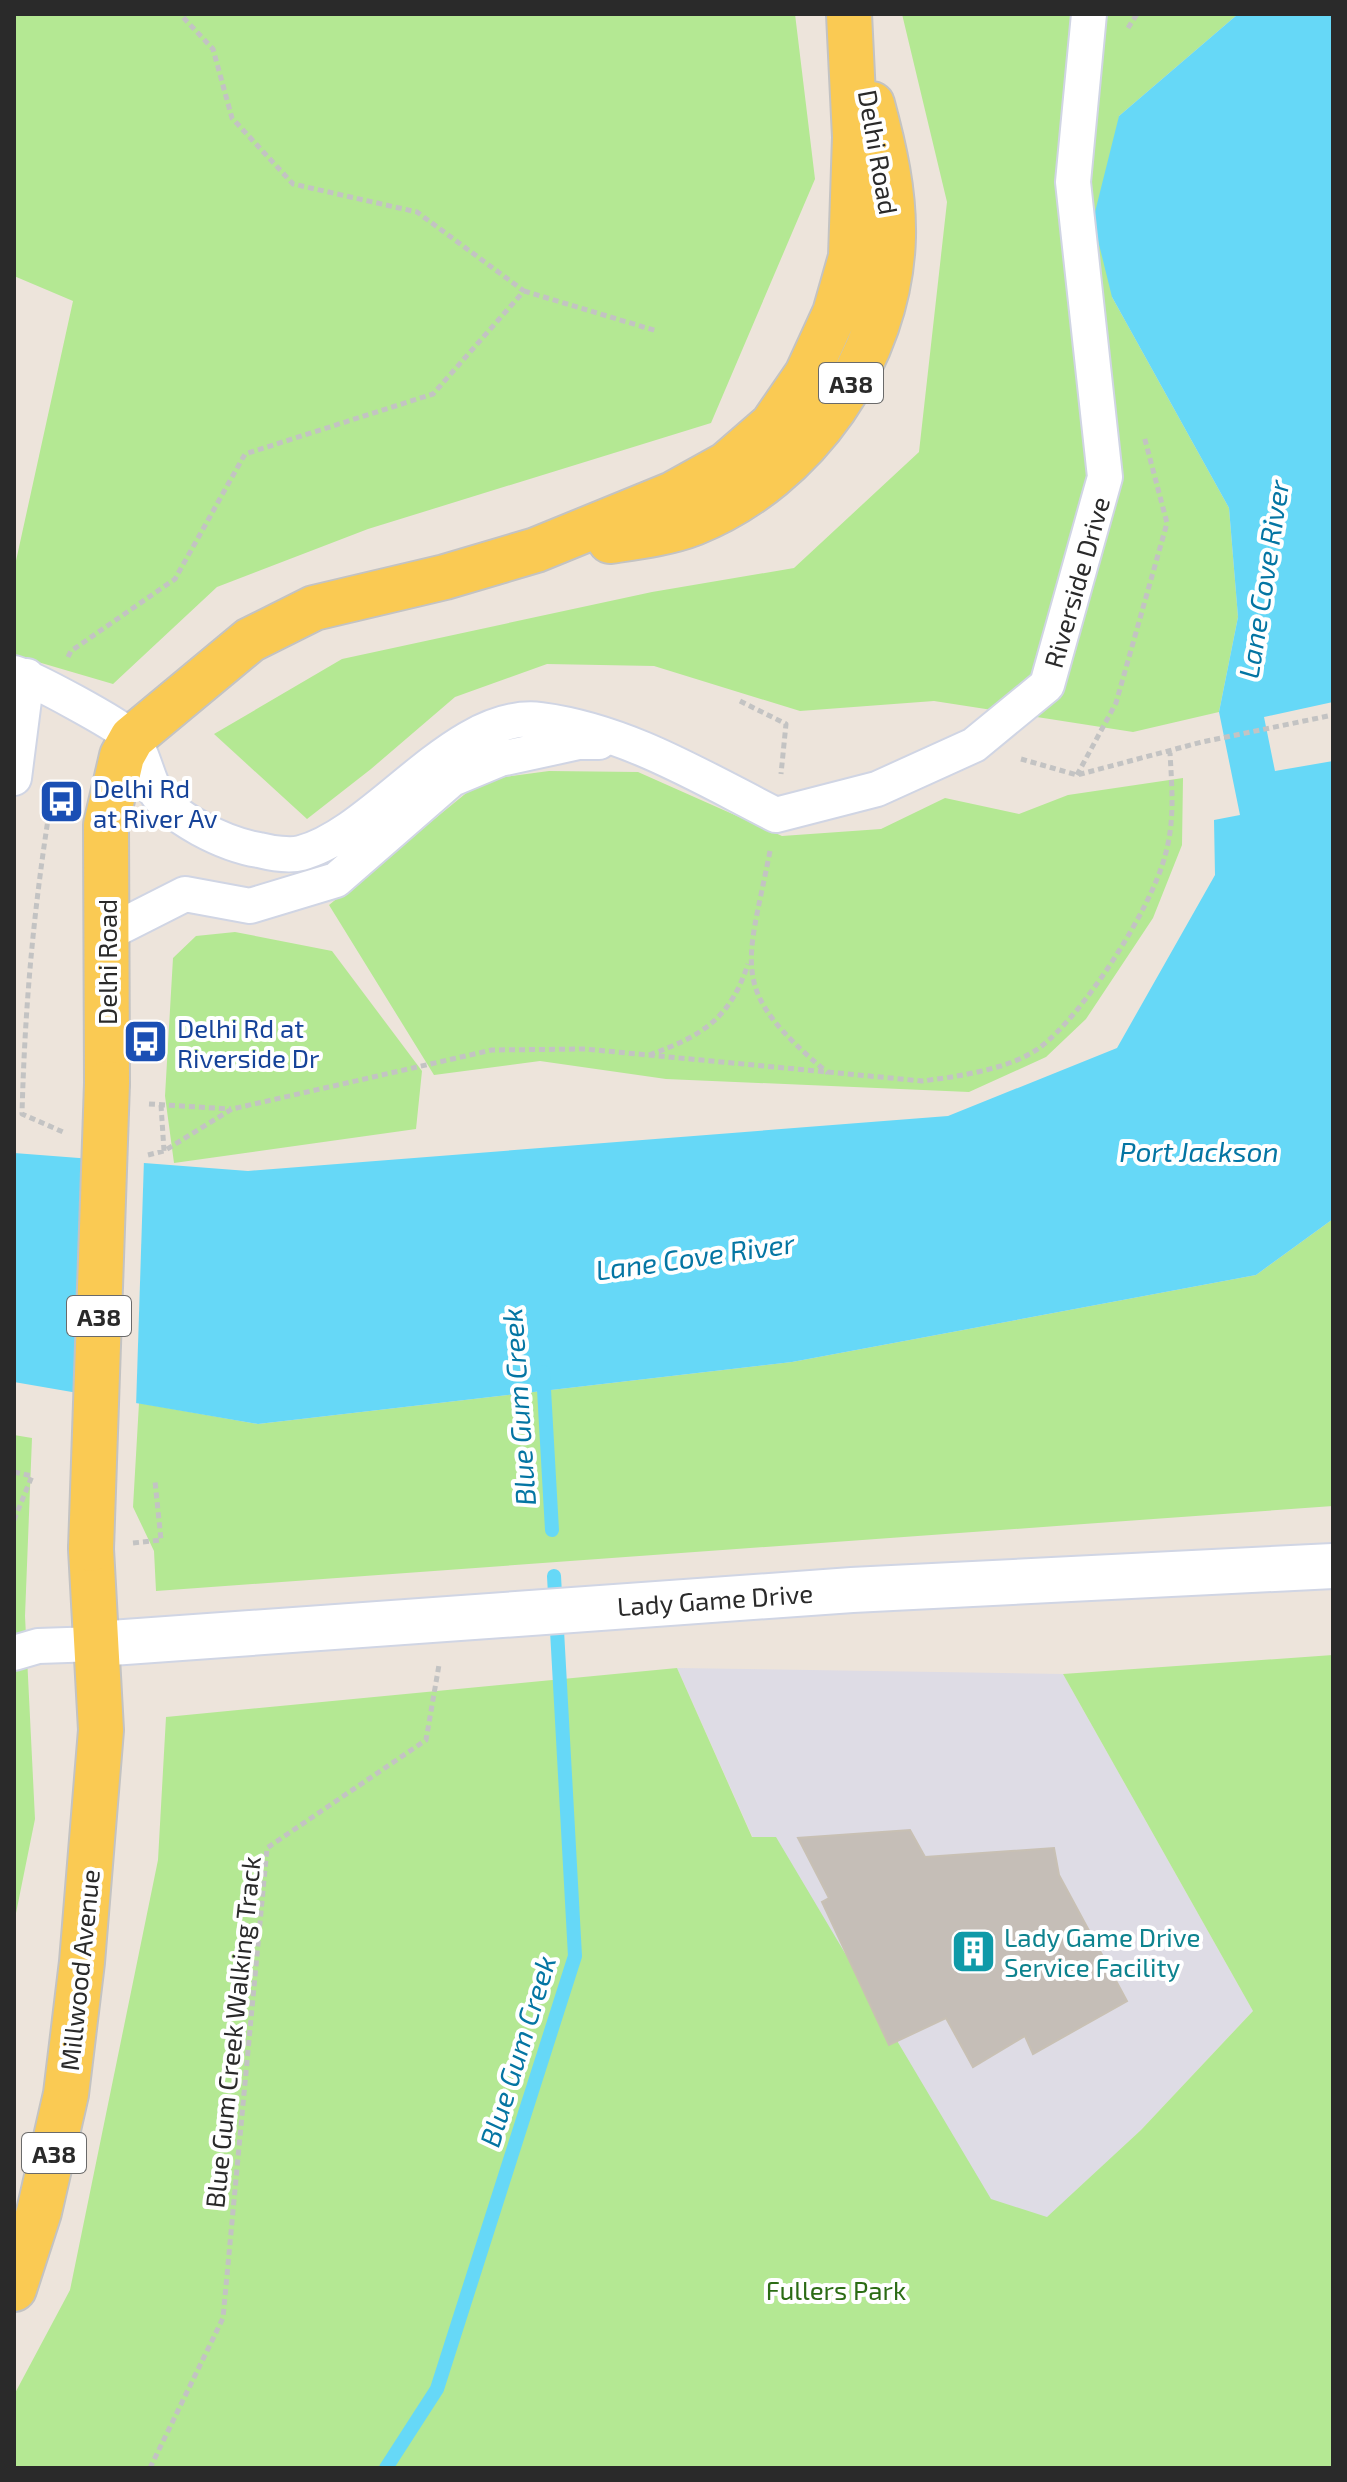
<svg xmlns="http://www.w3.org/2000/svg" width="1347" height="2482" font-family="'Exo 2',sans-serif">
<rect width="100%" height="100%" fill="#ede4db"/>
<path fill="#dedce5" d="M677,1668L1063,1674L1253,2011L1141,2130L1047,2218L949,2186L827,2004Z"/>
<path fill="#b4e893" d="M14,14H795L815,179L711,423L368,529L217,587L113,684L14,655V570L73,301L14,276Z
M902,14H1238L1119,116L1112,297L1229,508L1238,617L1219,712L1133,732L934,701L800,711L654,666L547,664L455,697L371,769L307,819L214,734L342,659L652,592L794,568L919,452L947,202Z
M549,771L638,772L782,836L881,829L945,798L1019,814L1068,795L1183,778L1182,845L1153,918L1086,1019L1046,1057L969,1092L666,1079L540,1061L434,1075L329,905L470,790L505,777Z
M235,932L332,951L422,1071L416,1129L174,1163L165,1096L173,958L196,936Z
M1333,1219V1506L156,1591L154,1551L133,1507L139,1403L258,1424L792,1362L1256,1275Z
M14,1435L32,1438L25,1616L35,1819L14,1923Z
M1333,1655V2468H14V2395L70,2290L158,1860L166,1717L677,1668L752,1837H776L991,2199L1047,2217L1141,2130L1253,2011L1063,1674Z"/>
<path fill="#66d8f7" d="M1238,14H1333V702L1264,717L1275,771L1333,761V1219L1256,1275L792,1362L258,1424L14,1382V1153L248,1171L948,1116L1117,1048L1215,875L1214,820L1240,815L1219,712L1238,617L1229,508L1112,297L1093,220L1119,116Z"/>
<path fill="#ede4db" d="M82,1154L144,1159L136,1407L73,1396Z"/>
<g fill="none" stroke-linecap="round" stroke-linejoin="round">
<path stroke="#66d8f7" stroke-width="14" d="M543,1372L552,1530
M386,2468L437,2389L575,1956L554,1576"/>
</g>
<path fill="#c5beb7" stroke="#c8c0b4" stroke-width="2" d="M910,1830L925,1857L1054,1848L1059,1875L1127,2001L1033,2054L1025,2036L973,2067L946,2018L889,2045L822,1902L829,1898L798,1838Z"/>
<g fill="none" stroke-linecap="round" stroke-linejoin="round">
<defs>
<path id="street" d="M14,673C33,678 117,724 131,737C141,748 146,773 153,787C168,818 227,845 259,850C271,853 290,856 301,853C377,833 456,709 541,720C626,731 701,777 776,815L877,789L974,745L1047,685L1105,477L1073,182L1089,14
M14,778L27,676
M108,933L185,894L250,906L336,880L452,779L500,759L579,742H599
M14,1653L38,1646L97,1644"/>
<path id="secondary" d="M97,1644L852,1590L1333,1566"/>
<path id="primary" d="M610,541C637,537 669,533 694,523C806,478 890,358 893,237C894,192 884,148 872,104
M107,1083L106,825L122,756L132,738L250,640L314,608L445,577L536,550L673,494L727,464L772,425L807,374L835,313L851,257L855,137L849,14
M14,2289L39,2212L66,2094L82,1962L101,1730L91,1549"/>
</defs>
<use href="#street" stroke="#d0d5e4" stroke-width="38"/>
<use href="#secondary" stroke="#d0d5e4" stroke-width="48"/>
<use href="#primary" stroke="#c3c3c3" stroke-width="48"/>
<path stroke="#c3c3c3" stroke-width="5" stroke-dasharray="6 4" stroke-linecap="butt" d="M1128,28L1137,14
M524,291L657,331
M68,657L71,651L175,579L245,454L433,394L524,291L417,212L293,184L232,118L213,49L180,14
M740,701L786,724L781,774
M1021,759L1077,775L1202,742L1333,715
M1077,775L1116,703L1167,523L1144,436
M52,794C34,905 25,1002 22,1114L63,1132
M770,851C747,969 727,989 828,1073
M649,1055C702,1036 730,1019 748,964
M149,1104L231,1109
M161,1105L164,1151
M148,1155L164,1151L232,1109L492,1050L585,1049L922,1081C955,1077 1011,1069 1039,1048C1083,1016 1151,909 1165,856C1175,821 1172,789 1170,753
M14,1472L32,1476L14,1520
M133,1543L161,1540L155,1481
M150,2468L223,2318L267,1848L426,1740L439,1665"/>
<use href="#street" stroke="#fff" stroke-width="34"/>
<use href="#secondary" stroke="#fff" stroke-width="44"/>
<use href="#primary" stroke="#faca53" stroke-width="44"/>
<defs>
<path id="primary-bridge" d="M91,1549L107,1083"/>
</defs>
<use href="#primary-bridge" stroke="#c3c3c3" stroke-width="48" stroke-linecap="butt"/>
<use href="#primary-bridge" stroke="#faca53" stroke-width="44"/>
</g>
<defs>
<symbol id="bus-square" viewBox="-11 -11 22 22"><rect x="-9" y="-9" width="18" height="18" rx="4" fill="#1a4fb4" stroke="#fff"/><path d="M-5-6H5V4H4V6H2V4H-2V6H-4V4H-5ZM-3.5-4V0h7V-4ZM-3.5 1.2v1.5H-2V1.2ZM2 1.2v1.5H3.5V1.2Z" fill="#fff"/></symbol>
<symbol id="building-square" viewBox="-11 -11 22 22"><rect x="-9" y="-9" width="18" height="18" rx="4" fill="#0f9aa8" stroke="#fff"/><path d="M-4-6H4V6H1V3H-1V6H-4ZM-2.5-4.3h1.7v1.8h-1.7ZM.8-4.3h1.7v1.8H.8ZM-2.5-1h1.7V.8h-1.7ZM.8-1h1.7V.8H.8Z" fill="#fff"/></symbol>
</defs>
<g fill-rule="evenodd">
<use href="#bus-square" x="36" y="776" width="51" height="51"/>
<use href="#bus-square" x="120" y="1016" width="51" height="51"/>
<use href="#building-square" x="948" y="1926" width="51" height="51"/>
</g>
<g text-anchor="middle" dominant-baseline="central" stroke-width="8" stroke-linejoin="round" paint-order="stroke">
<g fill="#fff" stroke="#6a6a6a" stroke-width="2">
<rect x="819" y="363" width="64" height="40" rx="6"/>
<rect x="67" y="1296" width="64" height="40" rx="6"/>
<rect x="22" y="2133" width="64" height="40" rx="6"/>
</g>
<g font-size="24" font-weight="bold" fill="#2a2a2a">
<text x="851" y="383">A38</text>
<text x="99" y="1316">A38</text>
<text x="54" y="2153">A38</text>
</g>
<g font-size="26" fill="#2a2a2a" stroke="#fff">
<text transform="translate(879 152) rotate(80)">Delhi Road</text>
<text transform="translate(1076 582) rotate(-74)">Riverside Drive</text>
<text transform="translate(106 962) rotate(-90)">Delhi Road</text>
<text transform="translate(715 1599) rotate(-4)">Lady Game Drive</text>
<text transform="translate(79 1970) rotate(-84)">Millwood Avenue</text>
<text transform="translate(232 2032) rotate(-84)">Blue Gum Creek Walking Track</text>
</g>
<g font-size="26" fill="#164399" stroke="#fff" text-anchor="start">
<text x="93" y="787">Delhi Rd<tspan x="93" dy="30">at River Av</tspan></text>
<text x="177" y="1027">Delhi Rd at<tspan x="177" dy="30">Riverside Dr</tspan></text>
</g>
<g font-size="26" fill="#0d838f" stroke="#fff" text-anchor="start">
<text x="1004" y="1936">Lady Game Drive<tspan x="1004" dy="30">Service Facility</tspan></text>
</g>
<g font-size="26" fill="#2c6c15" stroke="#fff">
<text x="836" y="2289">Fullers Park</text>
</g>
<g font-size="28" font-style="italic" fill="#0475a3" stroke="#fff">
<text transform="translate(1263 579) rotate(-81)">Lane Cove River</text>
<text x="1199" y="1151">Port Jackson</text>
<text transform="translate(695 1256) rotate(-8)">Lane Cove River</text>
<text transform="translate(518 1407) rotate(-94)">Blue Gum Creek</text>
<text transform="translate(517 2051) rotate(-73)">Blue Gum Creek</text>
</g>
</g>
<rect width="1347" height="2482" fill="none" stroke="#2a2a2a" stroke-width="32"/>
</svg>
